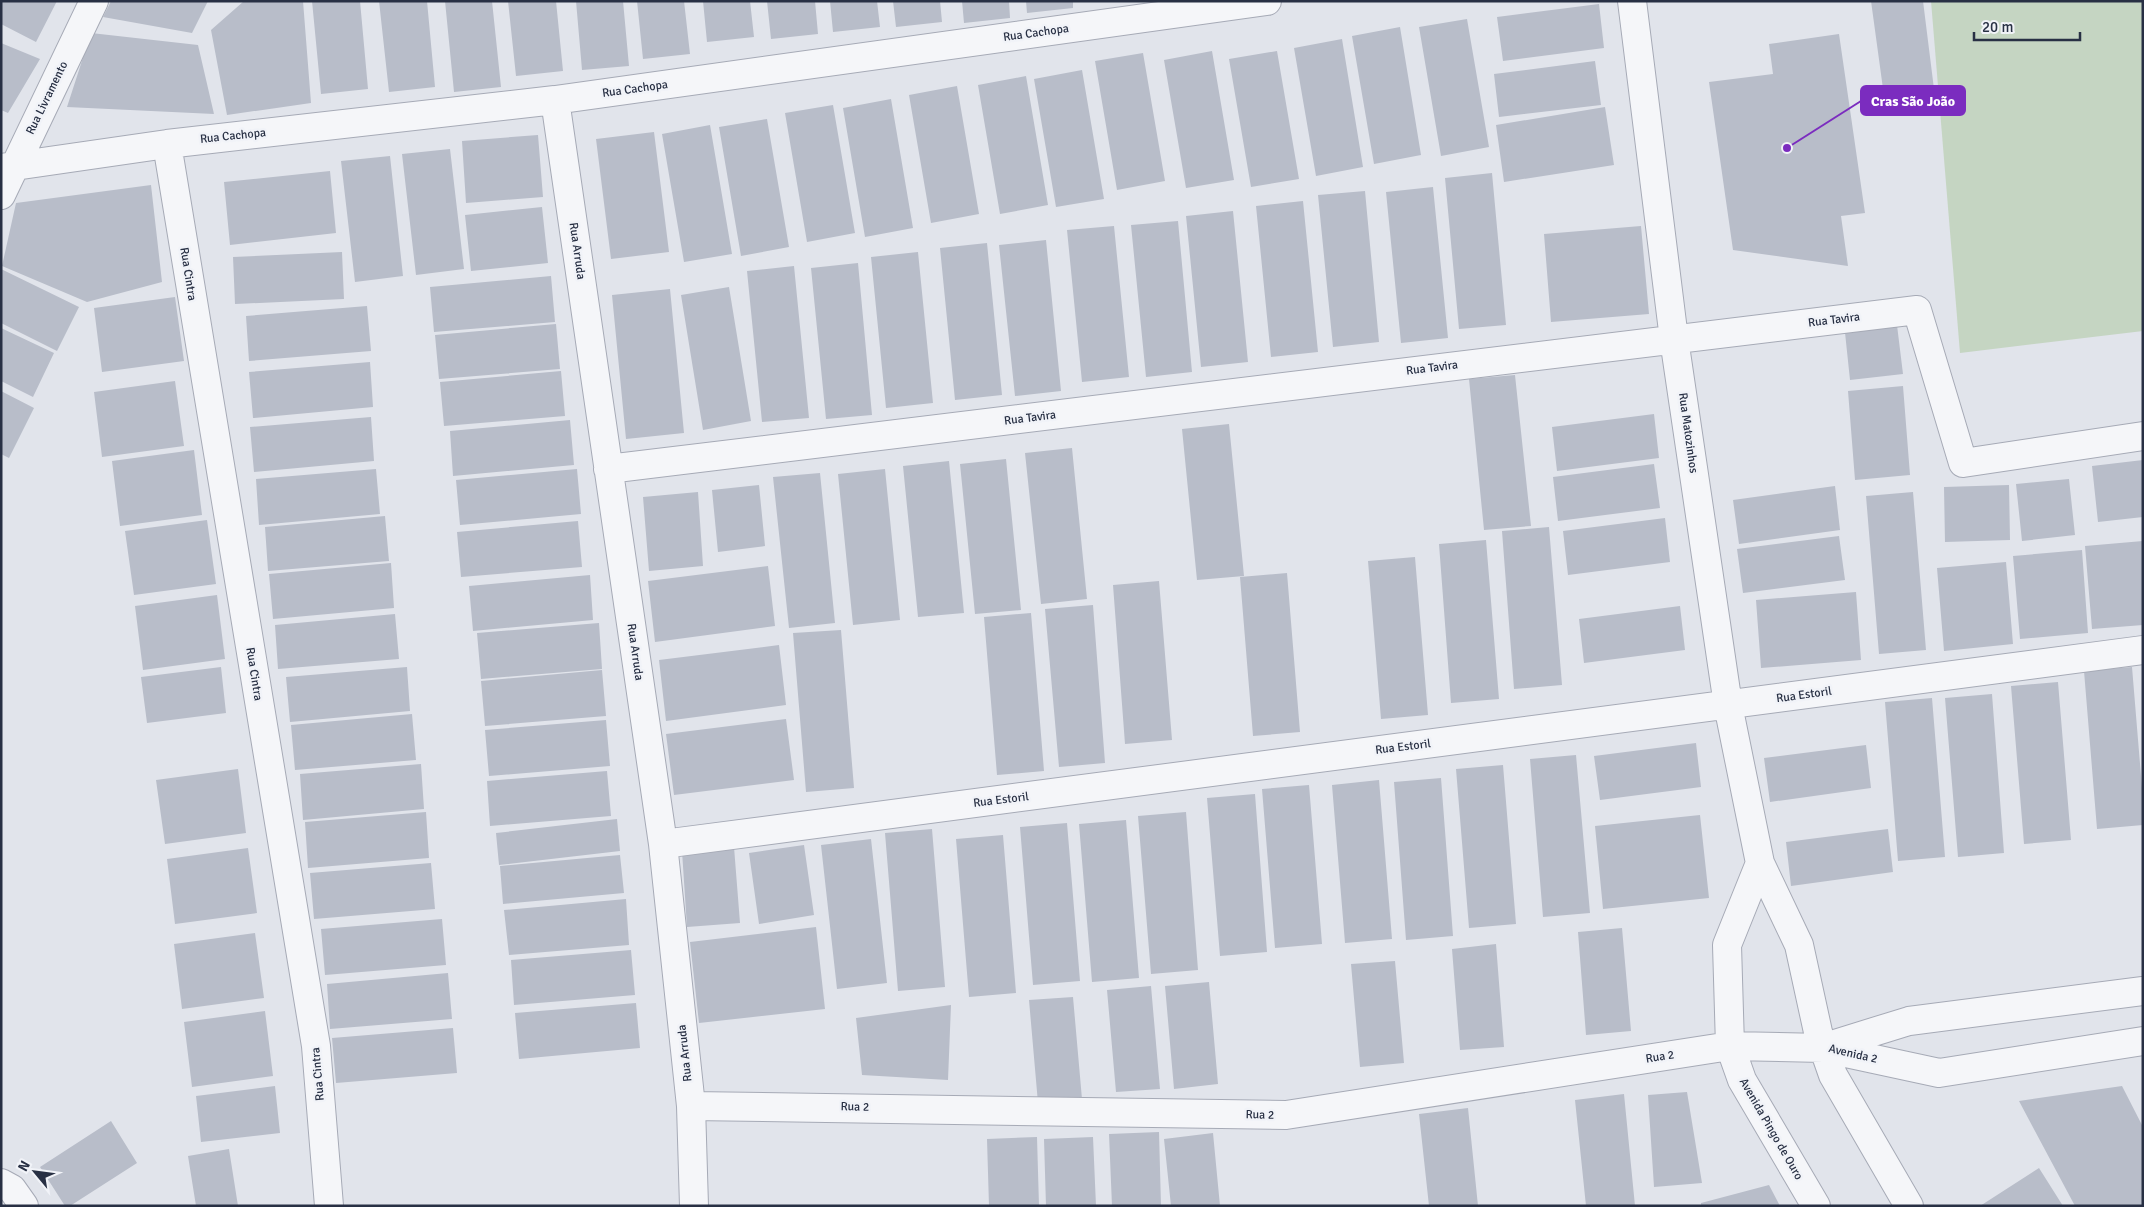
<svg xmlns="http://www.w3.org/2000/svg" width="2144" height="1207" font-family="Signika,sans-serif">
<rect width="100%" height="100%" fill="#e1e4eb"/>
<path fill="#c5d5c2" d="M1931,1H2143V331L1960,353Z"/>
<path fill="#b8bdc9" d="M1,1H57L36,42L1,24Z
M111,1H208L192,33L103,17Z
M244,1H303L311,103L227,115L211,30Z
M312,1H360L368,89L321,94Z
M379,1H427L435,87L389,92Z
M445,1H492L501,87L454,92Z
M508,1H556L563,71L516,76Z
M576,1H623L629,66L582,70Z
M637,1H684L690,54L643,59Z
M703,1H750L754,37L707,42Z
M767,1H815L818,34L771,39Z
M830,1H877L880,27L833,32Z
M893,1H940L942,22L896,27Z
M962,1H1009L1010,18L964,23Z
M1026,1H1073V8L1027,13Z
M1871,1H1923L1934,89L1884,96Z
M1599,4L1604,48L1503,61L1497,17Z
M1467,19L1489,147L1441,156L1419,27Z
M1400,27L1421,155L1374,164L1352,36Z
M91,33L198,45L214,114L67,107Z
M1839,34L1865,213L1841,216L1848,266L1733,250L1709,82L1773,74L1769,44Z
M1342,39L1363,167L1316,176L1294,48Z
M1,43L40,59L8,113L1,110Z
M1212,51L1234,180L1186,188L1164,60Z
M1277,51L1299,179L1251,187L1229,59Z
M1143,53L1165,181L1117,190L1095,61Z
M1595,61L1601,105L1499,117L1494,74Z
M1082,70L1104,199L1056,207L1034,79Z
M1026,76L1048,205L1000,214L978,85Z
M957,86L979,214L931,223L909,95Z
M891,99L913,228L865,237L843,108Z
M833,105L855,233L807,242L785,113Z
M1605,107L1614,165L1504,182L1496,125Z
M767,119L789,247L741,256L719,127Z
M710,125L732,254L684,262L662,134Z
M654,132L669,252L611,259L596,139Z
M538,135L543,197L466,203L462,141Z
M450,149L464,269L416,275L402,154Z
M390,156L403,276L355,282L341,161Z
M330,171L336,233L230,245L224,182Z
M1492,173L1506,325L1459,329L1445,178Z
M151,185L162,282L87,302L2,266L16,203Z
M1433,187L1448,338L1401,343L1386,192Z
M1365,191L1379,342L1333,347L1318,195Z
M1303,201L1318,352L1271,357L1256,206Z
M542,207L548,263L471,271L465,215Z
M1233,211L1248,362L1201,367L1186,216Z
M1178,221L1192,372L1146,377L1131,225Z
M1114,226L1129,377L1082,382L1067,230Z
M1641,226L1649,314L1551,322L1544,234Z
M1046,240L1061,391L1015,396L999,245Z
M987,243L1002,395L955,400L940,248Z
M342,252L344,299L235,304L233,257Z
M918,252L933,403L886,408L871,257Z
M858,263L872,415L826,419L811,268Z
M794,266L809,418L762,422L747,271Z
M1,269L79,307L57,351L1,323Z
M551,276L555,322L434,332L430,287Z
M729,287L751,421L703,430L681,295Z
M670,289L684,433L626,439L612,295Z
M175,297L184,361L102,372L94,308Z
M367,306L371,351L249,361L246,316Z
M1896,317L1903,374L1850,380L1844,323Z
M556,324L560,369L439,379L435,335Z
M1,328L54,353L33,397L1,381Z
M370,362L373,407L253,418L249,372Z
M561,371L565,416L444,426L440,382Z
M1515,375L1531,526L1484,530L1469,379Z
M175,381L184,446L102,457L94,392Z
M1903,386L1910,475L1855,480L1848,391Z
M1,391L34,408L9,458L1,454Z
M1654,414L1659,458L1557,471L1552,427Z
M371,417L374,461L254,472L250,427Z
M570,420L574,465L453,476L450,431Z
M1229,424L1244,576L1197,580L1182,429Z
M1072,448L1087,599L1041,604L1025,453Z
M194,450L202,515L120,526L112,461Z
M1006,459L1021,610L975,614L960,464Z
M2143,460V517L2098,522L2092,466Z
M949,461L964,613L918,617L903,466Z
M1654,464L1660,508L1558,521L1553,477Z
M376,469L380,514L259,525L256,479Z
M577,469L581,514L460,525L456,480Z
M885,469L900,620L853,625L838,474Z
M820,473L835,623L789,628L773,477Z
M2069,479L2075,535L2022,541L2016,484Z
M759,485L765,546L718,552L712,490Z
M2009,485L2010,540L1945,542L1944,487Z
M1835,486L1840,530L1739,544L1733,500Z
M698,492L703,566L649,571L643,497Z
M1913,492L1926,650L1879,654L1866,496Z
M385,516L389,561L268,571L265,527Z
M1665,518L1670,562L1568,575L1563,531Z
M207,520L216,584L134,595L125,531Z
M578,521L582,567L461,577L457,532Z
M1549,527L1562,685L1514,689L1502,531Z
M1839,536L1845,580L1743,593L1737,549Z
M1486,540L1499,699L1451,703L1439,544Z
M2143,541V625L2092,629L2085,546Z
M2082,550L2088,633L2020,639L2013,556Z
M1415,557L1428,715L1381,719L1368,561Z
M2006,562L2013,644L1944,651L1937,568Z
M391,563L394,608L273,619L269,574Z
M768,566L775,626L655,642L648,581Z
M1287,573L1300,732L1253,736L1240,577Z
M590,575L593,620L473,631L469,586Z
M1159,581L1172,740L1125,744L1113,585Z
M1856,592L1861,660L1761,668L1756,600Z
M217,595L225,659L143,670L135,606Z
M1093,605L1105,763L1059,767L1045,609Z
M1680,606L1685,650L1584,663L1579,619Z
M1031,613L1044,771L997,775L984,617Z
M395,614L399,659L278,669L275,625Z
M599,623L602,669L481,679L477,633Z
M841,630L854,788L806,792L793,633Z
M779,645L786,705L666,721L659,660Z
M221,667L226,713L147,723L141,677Z
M407,667L410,711L290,722L286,677Z
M2132,667L2143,800V825L2097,829L2084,671Z
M602,670L606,716L485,726L481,681Z
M2058,682L2071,840L2024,844L2011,686Z
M1992,694L2004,853L1958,857L1945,698Z
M1932,698L1945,857L1898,861L1885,702Z
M412,714L416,760L295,770L291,725Z
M786,719L794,780L674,795L666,734Z
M606,720L610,766L489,776L485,730Z
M1696,743L1701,787L1600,800L1594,756Z
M1866,745L1871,788L1770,802L1764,758Z
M1576,755L1590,913L1543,917L1530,759Z
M421,764L424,809L303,820L300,774Z
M1503,765L1516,924L1469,928L1456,769Z
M238,769L246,833L165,844L156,780Z
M607,771L611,816L490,826L487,781Z
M1441,778L1453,936L1406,940L1394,782Z
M1379,780L1392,939L1345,943L1332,785Z
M1309,785L1322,944L1275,948L1262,789Z
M1255,794L1267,952L1220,956L1207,798Z
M426,812L429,858L308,868L305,822Z
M1186,812L1198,970L1151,974L1138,816Z
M1700,815L1709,898L1603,909L1595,826Z
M617,819L620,851L499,865L496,833Z
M1126,820L1139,978L1092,982L1079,824Z
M1067,823L1080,981L1033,985L1020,827Z
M932,829L945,987L898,991L885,833Z
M1888,829L1893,872L1791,886L1786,842Z
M1003,835L1016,993L969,997L956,839Z
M871,839L887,983L837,989L821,845Z
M804,845L814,915L759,924L749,853Z
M734,847L740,923L687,927L682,851Z
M248,848L257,913L175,924L167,859Z
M620,855L624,893L503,904L500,866Z
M431,863L435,909L314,919L310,873Z
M626,899L629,945L509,955L504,910Z
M442,919L446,965L325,975L321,929Z
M816,927L825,1009L699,1023L690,942Z
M1622,928L1631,1031L1586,1035L1578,932Z
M255,933L264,998L182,1009L174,944Z
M1496,944L1504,1047L1460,1050L1452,949Z
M631,950L635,995L514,1005L511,960Z
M1395,961L1404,1063L1360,1067L1351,964Z
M448,973L452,1019L330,1029L327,984Z
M1209,982L1218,1084L1174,1089L1165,986Z
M1151,986L1160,1089L1116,1092L1107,990Z
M1073,997L1082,1099L1038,1103L1029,1000Z
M636,1003L640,1048L519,1059L515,1013Z
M951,1005L948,1080L862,1075L856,1018Z
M265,1011L273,1076L192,1087L184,1022Z
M453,1028L457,1073L336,1083L332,1038Z
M275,1086L280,1133L201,1142L196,1096Z
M2122,1086L2143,1127V1206H2075L2019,1101Z
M1687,1092L1702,1183L1654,1187L1648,1095Z
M1624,1094L1635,1206H1586L1575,1100Z
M1468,1108L1478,1206H1429L1419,1114Z
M111,1121L137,1163L70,1206H65L40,1167Z
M1159,1132L1161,1206H1112L1109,1134Z
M1213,1133L1220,1206H1171L1164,1139Z
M1037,1137L1039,1206H989L987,1139Z
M1093,1137L1096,1206H1046L1044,1139Z
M229,1149L238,1206H196L188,1156Z
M2039,1168L2063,1206H1980Z
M1769,1185L1780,1206H1701V1203Z"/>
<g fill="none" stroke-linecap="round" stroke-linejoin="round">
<defs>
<path id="minor" d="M1632,1L1674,339L1728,705L1760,863L1799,945L1818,1032L1833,1075L1909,1206
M555,100L663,844L691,1106L694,1206
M167,144L316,1046L329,1206
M1,168L167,144L555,100L1267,1
M1,195L94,1
M608,469L1917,310L1963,463L2143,436
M663,844L2143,650
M1760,863L1727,945L1730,1046L1742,1080L1816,1206
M1825,1047L1909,1021L2143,991
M691,1106L1286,1115L1730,1046L1823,1048L1939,1073L2143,1041
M1,1183L12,1189L24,1206"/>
</defs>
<use href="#minor" stroke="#a6aab6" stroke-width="30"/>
<use href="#minor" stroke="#f5f6f9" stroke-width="28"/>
</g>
<g text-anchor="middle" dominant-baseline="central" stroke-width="5" stroke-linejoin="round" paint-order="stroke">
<g font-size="12" fill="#283044" stroke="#f1f3f8">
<text transform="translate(1036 33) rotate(-8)">Rua Cachopa</text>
<text transform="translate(635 89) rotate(-8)">Rua Cachopa</text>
<text transform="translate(47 98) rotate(-64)">Rua Livramento</text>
<text transform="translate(233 136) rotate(-6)">Rua Cachopa</text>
<text transform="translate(577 251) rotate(82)">Rua Arruda</text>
<text transform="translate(188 274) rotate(81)">Rua Cintra</text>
<text transform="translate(1834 320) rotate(-7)">Rua Tavira</text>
<text transform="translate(1432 368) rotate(-7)">Rua Tavira</text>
<text transform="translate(1030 418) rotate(-7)">Rua Tavira</text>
<text transform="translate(1688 433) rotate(82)">Rua Matozinhos</text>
<text transform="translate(635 652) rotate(82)">Rua Arruda</text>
<text transform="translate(254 674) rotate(81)">Rua Cintra</text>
<text transform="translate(1804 695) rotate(-8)">Rua Estoril</text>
<text transform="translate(1403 747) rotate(-7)">Rua Estoril</text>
<text transform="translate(1001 800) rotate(-7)">Rua Estoril</text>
<text transform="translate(685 1053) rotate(-96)">Rua Arruda</text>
<text transform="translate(1853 1054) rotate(13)">Avenida 2</text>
<text transform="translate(1660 1057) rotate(-9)">Rua 2</text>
<text transform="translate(318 1074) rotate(-95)">Rua Cintra</text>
<text transform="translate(855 1107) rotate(1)">Rua 2</text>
<text transform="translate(1260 1115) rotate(1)">Rua 2</text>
<text transform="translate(1771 1129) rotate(60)">Avenida Pingo de Ouro</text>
</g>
</g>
<path fill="none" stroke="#7b2cbf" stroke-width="2" d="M1787 148L1861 101"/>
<circle fill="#7b2cbf" stroke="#f1f3f8" stroke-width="2" cx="1787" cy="148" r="5"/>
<rect fill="#7b2cbf" stroke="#7b2cbf" stroke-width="2" x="1861" y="86" width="104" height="29" rx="5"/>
<g font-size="14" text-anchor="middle" font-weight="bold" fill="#fff">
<text x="1913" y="106">Cras São João</text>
</g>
<rect width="2144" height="1207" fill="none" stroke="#283044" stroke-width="5"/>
<g transform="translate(35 1172) rotate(299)" stroke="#f1f3f8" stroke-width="4" paint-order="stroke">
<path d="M0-4L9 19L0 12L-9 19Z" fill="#283044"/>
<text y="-8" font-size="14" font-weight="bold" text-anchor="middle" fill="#283044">N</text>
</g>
<path d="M1974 32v8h106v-8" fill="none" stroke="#283044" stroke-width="2.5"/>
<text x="1982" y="32" font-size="15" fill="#283044" stroke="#f1f3f8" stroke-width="4" paint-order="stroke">20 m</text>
</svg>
